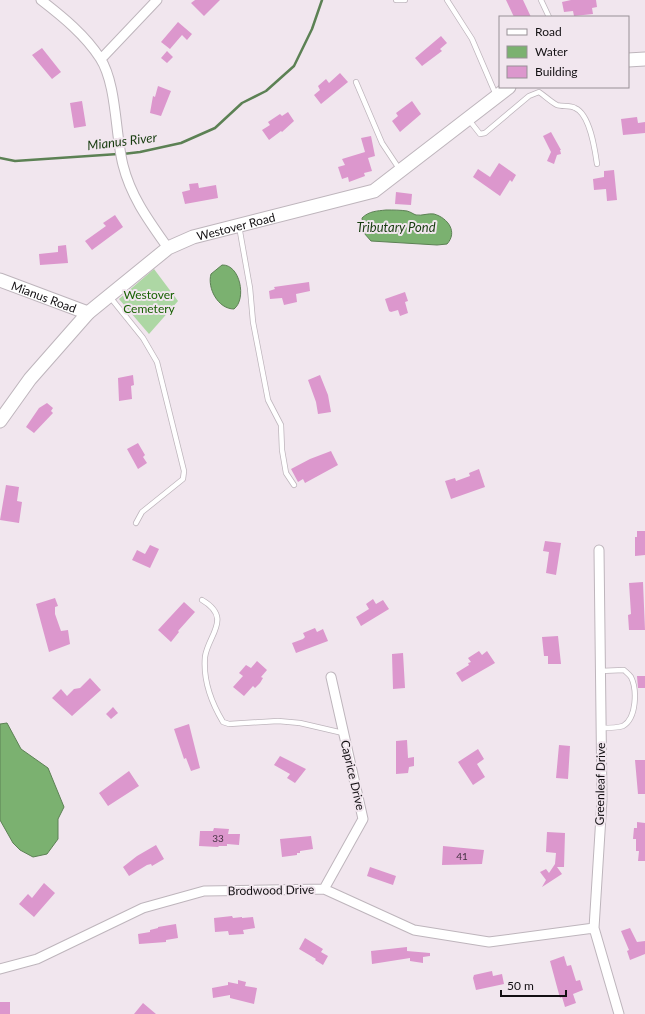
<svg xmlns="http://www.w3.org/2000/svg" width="645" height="1014" font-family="Lato,sans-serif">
<rect width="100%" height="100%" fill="#f1e6ee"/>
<path fill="#add7a4" d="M154,269L178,301L149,334L119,299Z"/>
<path fill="#7bb170" stroke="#5c8154" d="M386,210C393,210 401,210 407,211C411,212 413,214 416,215C422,216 428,213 434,214C448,218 458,232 447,244L437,245L371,241L364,233L362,218C369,211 377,211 386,210Z
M222,265C240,264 247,299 234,309C218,309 207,288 211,274Z
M7,723L21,749L48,768L64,807L58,819V839L47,854L33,857L20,850L13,843L0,820V724Z"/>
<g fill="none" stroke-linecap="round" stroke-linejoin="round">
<path stroke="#5c8154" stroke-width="2.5" d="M123,154L140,152L181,143L215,128L242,103L266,91L294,66L312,29L322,0
M0,158L15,161L118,154"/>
</g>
<path fill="#dc97cd" d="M195,0H220L204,16L191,3Z
M506,0H523L531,17H514Z
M571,0H596L597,7L592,8L593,14L574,16L573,11L564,12L562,2Z
M178,22L192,34L187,40L182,35L170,49L161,42Z
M441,36L447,43L440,49L442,51L422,66L415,58Z
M42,48L61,72L52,79L32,55Z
M167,51L173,57L167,63L161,58Z
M340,73L348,82L321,104L314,95L320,90L318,86L326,79L329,83Z
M158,86L171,91L161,116L150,113L153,96L155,97Z
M82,101L86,126L74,128L70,103Z
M412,101L421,114L400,132L392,121L398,116L396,113Z
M288,112L294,121L282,132L281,131L269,140L262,130L270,125L268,122L280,114L282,116Z
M637,117L638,123L645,122V133L623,135L621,119Z
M551,132L561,150H560L561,154L557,155L554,164L547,161L551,152L543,136Z
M371,136L375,156L368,158L372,171L364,173L365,176L349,182L348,177L342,179L338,167L345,165L342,159L365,152L361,138Z
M499,163L516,175L512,182L510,180L500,196L473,177L478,169L490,177Z
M614,170L617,200L607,201L606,189L594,190L593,179L604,177V171Z
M198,183L199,188L216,185L218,198L185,204L182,192L190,190L189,184Z
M396,192L412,194L411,205L395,204Z
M115,215L123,227L92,250L85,241L106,226L103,223Z
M66,245L68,263L40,265L39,254L58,252V246Z
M309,282L310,291L296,294L297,302L284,305L282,298L270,299L269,291L275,289L274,287Z
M405,292L408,301L405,302L408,313L400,316L398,310L391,312L389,311L385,299Z
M133,375L134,385L131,386L132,399L119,401L118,378Z
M320,375L328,395L331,412L318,414L316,402L308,380Z
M47,403L53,408L51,411L53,413L34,433L26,427L39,408Z
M138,443L145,455L143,457L147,463L138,469L127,449Z
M331,451L338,465L305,483L303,479L298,482L291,469L310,459Z
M479,469L485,487L451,499L445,481L455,478L456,481L470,476L469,473Z
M6,485L19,487L17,501L22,502L19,523L0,520Z
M637,531H645V555L635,556V537H637Z
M545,541L561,543L556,575L546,573L549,552L543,551Z
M150,545L159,549L150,568L132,560L137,550L145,554Z
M643,582L645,630H629L628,615L631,614L629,583Z
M55,598L58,606L55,607V614L61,631L68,630L70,644L49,652L36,604Z
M373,599L376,604L383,600L389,609L361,626L356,617L369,609L366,604Z
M184,602L195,612L178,631L179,632L171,642L158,630Z
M315,628L317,632L323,629L328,641L296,653L292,643L303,639L305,637L303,633Z
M558,636L561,664H548V656H544L542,637Z
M479,651L482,655L487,651L495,663L462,682L456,673L469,665L468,663L471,662L468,658Z
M403,653L405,688L393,689L392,654Z
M257,661L267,670L261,677L263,678L260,683L255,688L253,686L244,696L233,687L243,676L239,673L246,665L251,668Z
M637,676H645V688H638Z
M90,678L101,690L72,716L52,698L61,689L67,696L74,689L80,688Z
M113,707L118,713L111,719L106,714Z
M189,724L200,768L191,771L186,758L184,759L174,729Z
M407,740L408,758L414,757V766L409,767L408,773L396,774V741Z
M559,745L570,746L568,779L556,778Z
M478,749L484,759L477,764L485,777L473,785L458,762Z
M280,756L306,769L295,783L287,778L290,774L274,765Z
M635,760H645V794H638Z
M129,771L139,786L108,806L99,793Z
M637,822L645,823V861H638L639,851H636V839H633L634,828H637Z
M214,828L229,829L228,834H240L239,845L227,844V846H219L218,847L199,846L200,831H213Z
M547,832L565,833L564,867H557L562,874L542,887L546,880L540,872L546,869L549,873L555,864L556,853L546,852Z
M311,836L313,849L300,851V853H297V855L282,857L280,839Z
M156,845L164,859L152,866L151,864L147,865L129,876L123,867L137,856Z
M443,846L484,850L482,864L442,865Z
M370,867L396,876L393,885L367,876Z
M44,883L55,893L34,917L19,904L28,894L32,898Z
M232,916L233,918L242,917V918L253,917L255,928L243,930L244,934L229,935L228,931L215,932L214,918Z
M176,924L178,938L166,940V942L139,944L138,934L150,932V930L158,928V927Z
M630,928L637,942L645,941V954L630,960L627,951L629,950L621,931Z
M305,938L323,949L321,952L328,956L323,965L315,960L316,959L299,949Z
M407,947V951L430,953V956L423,957V963L410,961V958L372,964L371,951Z
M564,956L567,966L571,965L576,981L580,980L583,990L573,994L576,1003L565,1007L562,997L560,998L550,961Z
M492,971L493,976L502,974L504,984L476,990L473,978L474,975Z
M238,980L246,982L245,986L257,988L254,1004L230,998V995L213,998L212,988L228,985V982L238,984Z
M0,1002H10V1014H0Z
M143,1003L156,1014H134Z"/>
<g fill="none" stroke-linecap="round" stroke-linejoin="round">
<defs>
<path id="lane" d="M396,0H405
M447,0L472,39L496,95
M541,0L549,17
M356,82L382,143L400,170
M469,120L480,134L485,133L529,96L539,92C545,96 551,102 557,105C562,107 570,105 575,108C590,114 595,150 597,164
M239,226L250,288L253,322L268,400L281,425L282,450L286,473L294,485
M110,297L143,338L157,362L184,471L183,479L142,512L136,523
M202,600C233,618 208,635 205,657C203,680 211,702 223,722L229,724L278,721L300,723L343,733
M600,671L624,670C626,672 629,674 631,677C637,689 637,718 623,726C617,728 607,728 601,728"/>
<path id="street" d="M41,0C63,17 85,35 100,58C117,84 115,134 123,165C131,197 149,221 168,248
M101,59L157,0
M599,550L602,800L594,928L619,1014
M324,889L363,819L331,677
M0,969L37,959L143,908L204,891L324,889L414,930L489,942L594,928"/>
<g id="secondary">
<path d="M628,60L645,59"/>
<path id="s1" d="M0,280L88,313"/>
<path id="s2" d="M0,421L30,379L88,313L168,248L193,237L374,191L509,87"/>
</g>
</defs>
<use href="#lane" stroke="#beb5bc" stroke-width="6"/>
<use href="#street" stroke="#beb5bc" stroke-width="11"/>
<use href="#secondary" stroke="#beb5bc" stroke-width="15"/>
<use href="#lane" stroke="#fff" stroke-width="4.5"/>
<use href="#street" stroke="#fff" stroke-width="9"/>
<use href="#secondary" stroke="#fff" stroke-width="13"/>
</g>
<g text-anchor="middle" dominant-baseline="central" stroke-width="4" stroke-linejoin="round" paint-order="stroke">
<g font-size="10" fill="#453242">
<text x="218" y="838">33</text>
<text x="462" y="856">41</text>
</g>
<g font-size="12" fill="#131013" stroke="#f1e6ee">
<text stroke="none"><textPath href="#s2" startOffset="314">Westover Road</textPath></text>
<text stroke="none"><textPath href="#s1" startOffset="47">Mianus Road</textPath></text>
<text transform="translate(353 775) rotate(77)">Caprice Drive</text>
<text transform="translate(600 784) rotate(-89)">Greenleaf Drive</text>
<text transform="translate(271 890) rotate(-1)">Brodwood Drive</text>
</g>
<g font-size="12" fill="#186103" stroke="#f1e6ee">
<text x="149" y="294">Westover<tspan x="149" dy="14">Cemetery</tspan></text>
</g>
<g font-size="13" font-style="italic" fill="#173c0f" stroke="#f1e6ee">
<text transform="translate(122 141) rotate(-7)">Mianus River</text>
<text x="396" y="227">Tributary Pond</text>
</g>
</g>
<rect x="499" y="16" width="130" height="72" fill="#f1e6ee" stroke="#989096"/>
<rect x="507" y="29" width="20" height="6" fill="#ffffff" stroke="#989096"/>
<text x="535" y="36" font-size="12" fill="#131013">Road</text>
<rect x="507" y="46" width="20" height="12" fill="#7bb170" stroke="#989096"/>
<text x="535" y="56" font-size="12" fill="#131013">Water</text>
<rect x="507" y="66" width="20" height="12" fill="#dc97cd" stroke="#989096"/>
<text x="535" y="76" font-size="12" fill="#131013">Building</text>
<path d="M501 990v6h65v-6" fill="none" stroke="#131013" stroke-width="2"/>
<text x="507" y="990" font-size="12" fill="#131013" stroke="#f1e6ee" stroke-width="3" paint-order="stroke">50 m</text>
</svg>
